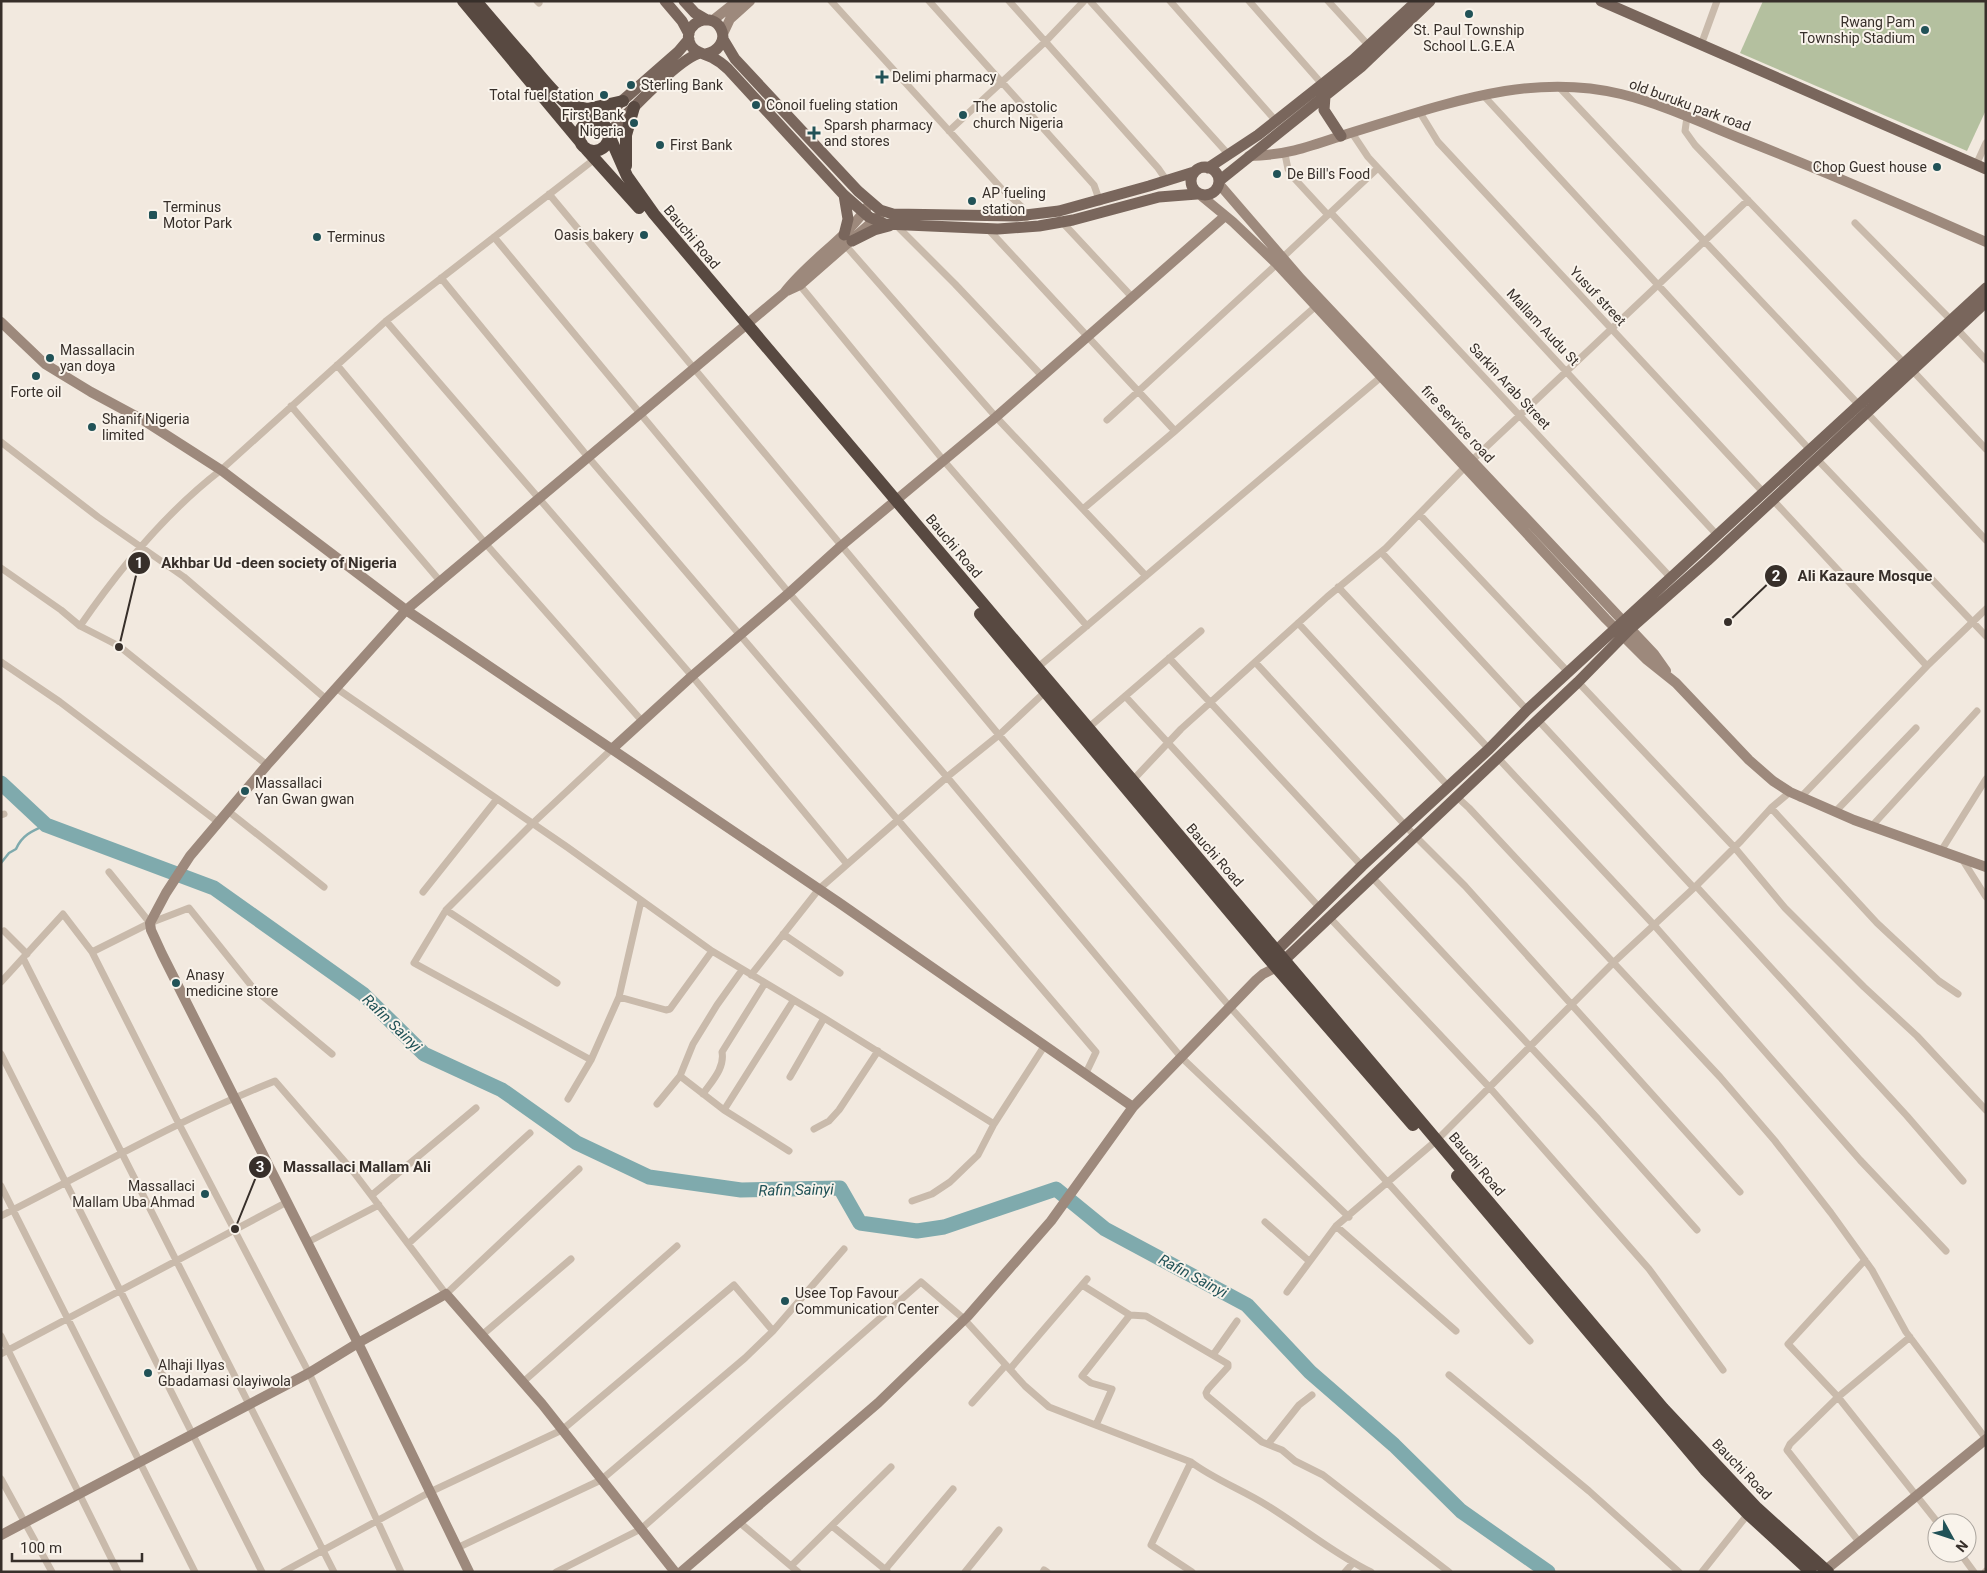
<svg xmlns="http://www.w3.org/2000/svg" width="1987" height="1573" font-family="Roboto,sans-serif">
<rect width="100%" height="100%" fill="#f2e9df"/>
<path fill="#b4c09f" d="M1763,1H1986V110L1967,151L1740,53Z"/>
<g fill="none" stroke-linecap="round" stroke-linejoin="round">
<path stroke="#7faaad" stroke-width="2.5" d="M1,863L9,853L16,849C22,835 32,831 46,825"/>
<path stroke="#7faaad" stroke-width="15" d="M1,783L46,825L214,888L363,994L424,1054L502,1090L577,1143L649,1177L741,1190L840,1188L860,1223L917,1231L944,1227L1056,1189L1105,1229L1247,1305L1310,1372L1394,1445L1461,1511L1548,1572"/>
<path stroke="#c9baab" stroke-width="7" d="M537,1L539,3
M831,1L1001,188L1022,207L1026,218
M929,1L1094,185L1100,202
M1009,1L1158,168L1167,181
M1090,1L1229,155
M1170,1L1276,121
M1249,1L1322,84
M1328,1L1370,47
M1701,45L1717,1
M1559,87L1859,405
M1483,95L1810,450
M1419,111L1438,142L1764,493
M1687,117L1685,131L1695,145L1904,363
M949,131L1045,42L1084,1
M1352,133L1368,157L1718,536
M1285,154L1288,169L1293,177L1328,215
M1976,165L1986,143
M549,194L999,735L1230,1007L1530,1341
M1331,213L1671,578
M1063,223L1132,297
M1855,223L1951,320
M895,224L955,284L1042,376
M988,229L1175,431
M494,237L789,593L947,777L1181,1057L1349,1217
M846,246L996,417L1146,576
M1282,258L1378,168
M441,278L588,457L1096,1052L1086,1073
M798,283L944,461L1087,626
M386,321L692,676L847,864
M1957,329L1986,360
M337,365L485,543L642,721
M1912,370L1986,449
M291,406L440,581
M1866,412L1986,540
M1107,420L1277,264
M1,442L98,517L184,577L326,699
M1816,458L1986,636
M1772,499L1927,666
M1083,509L1175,431L1316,306
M1419,514L1568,672
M1381,552L1527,710
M1,568L61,610L80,626L119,646L267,765
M1338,587L1489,749
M1298,623L1448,786
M80,626C120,568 165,513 221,470L386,321L596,158
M1169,658L1362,866
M1,662L60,702L218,822
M1255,662L1415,836L1465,886L1740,1192
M1037,668L1381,377
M1578,682L1735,848L1785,908L1864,987L1917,1036L1986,1110
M336,688L567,847L712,951L824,1018L994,1124
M1125,696L1320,908
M1537,719L1694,888
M1088,728L1201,631
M1497,757L1654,925L1860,1160L1946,1251
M1132,781L1181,729L1327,597L1386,548L1465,467L1748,200
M1457,797L1469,808L1720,1077L1775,1141L1831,1213L1872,1270L1906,1332L1986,1439
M1800,798L1927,666L1986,609
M1771,808L1877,923L1939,981L1958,994
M228,811L324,887
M1835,812L1916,728
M1,815L4,814
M1871,827L1977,711
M1941,851L1986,779
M1962,859L1986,897
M109,872L150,923
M1371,876L1598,1119L1697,1230
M1696,886L1907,1116L1963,1181
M423,892L497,799
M446,910L557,983
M1329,917L1490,1088L1649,1269L1723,1370
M4,931L27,954
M783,934L840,973
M92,952L150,923L189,908L254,989L332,1054
M23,958L334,1572
M751,975L819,889L947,777L999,735L1045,692
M1,982L63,914L92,952L179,1124L309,1373L401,1572
M619,997L666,1010L670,1009L712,951
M1,1054L262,1572
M591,1060L414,963L446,910L533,823L612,749
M680,1076L724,1110L789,1151
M790,1077L824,1018
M703,1094C712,1081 725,1068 722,1052L765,983
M568,1099L591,1060L619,997L641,901
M657,1104L680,1076L693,1044L717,1005L742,970
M724,1110L793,1001
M814,1129L829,1121L839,1110L878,1051
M1,1186L195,1572
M372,1195L476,1108
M912,1201L932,1194L950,1182L978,1155L994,1124L1045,1045
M1,1216C92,1170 180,1119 275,1081L352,1170L446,1294L579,1169
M1265,1222L1309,1261
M1336,1226L1456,1331
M308,1242L379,1205
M408,1244L530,1133
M1865,1260L1788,1344L1838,1397L1938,1523
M1082,1285L1130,1315L1146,1316L1228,1364V1367L1208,1389L1206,1393L1207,1396L1262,1442L1282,1450L1295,1461L1323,1475L1449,1572
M1287,1292L1336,1226L1437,1140L1614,962L1696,886L1741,841L1771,808L1790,792
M482,1335L571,1259
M1,1336L118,1572
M1,1354L287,1202
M1213,1355L1237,1321
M1010,1369L1087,1279
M1449,1375L1589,1491L1679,1572
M523,1382L677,1246
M972,1403L1006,1365
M1096,1425L1112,1389L1091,1383L1082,1376L1130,1315
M1268,1444L1299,1405L1312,1395
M1191,1462L1151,1545L1192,1572
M1,1479L52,1572
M739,1522L798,1572
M832,1526L887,1571
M1860,1543L1787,1450L1790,1444L1838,1397L1910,1337
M457,1548L601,1480L745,1358L773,1331L844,1249
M1960,1553L1974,1572
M791,1566L891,1467
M283,1572L430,1492L562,1430L734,1285L773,1331
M556,1572L641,1529L921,1282L964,1319L1025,1386L1049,1407L1191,1462C1215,1480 1243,1490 1268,1506C1302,1527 1334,1554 1371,1572
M883,1572L953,1489
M965,1572L999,1530
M1043,1572L1044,1570L1047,1572
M1345,1572L1353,1563
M1702,1572L1748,1514
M1985,1572L1986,1571"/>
<path stroke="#9d897c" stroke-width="10" d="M712,21L737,1
M723,34L730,19L750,1
M1249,156C1289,155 1311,146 1347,134C1400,118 1451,100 1505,91C1543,85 1584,85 1621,94C1662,104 1702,123 1742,139C1824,171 1905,206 1986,242
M1219,184L1301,279L1654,654L1666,671
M1199,194L1233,222L1277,264L1606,619L1646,659L1676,683L1749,760L1773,781L1790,792L1854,820L1986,867
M787,291L800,285L880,215
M1,322L45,364L91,392L143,420L221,470L406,610L838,902L1133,1107
M612,749L692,676L789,593L841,546L996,417L1225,216
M1,1535L309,1373L358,1343L446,1294L542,1404L675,1572
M469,1572L358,1343L162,954L151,930L150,923L166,893L190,856L267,765L406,610L784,293C810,259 846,240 870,203
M681,1572L878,1403L968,1316L1051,1221L1133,1107L1256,980L1263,974L1277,967
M1823,1572L1986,1439"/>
<path stroke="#79665c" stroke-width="11" d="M665,1L682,21L689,34
M684,1L695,13L707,20
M1601,1L1986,169
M723,39L735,59L858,191L880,210L893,214L1017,216L1059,211L1149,186L1194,172
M706,54C717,52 727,41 721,29C712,11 684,22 689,41C692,53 704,53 713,58C719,61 724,65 728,69L844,195L869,217L885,224L998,229L1039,226L1073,220L1159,197L1197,194
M1325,96L1324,110L1341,136
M598,122L678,52L689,39
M609,133C625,116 681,56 701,53
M1191 181a14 14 0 1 1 28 0a14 14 0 1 1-28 0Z
M1208,168L1258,135L1354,59L1417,1
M1219,181L1361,67L1430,1
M844,195L848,219L844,235
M852,241L874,230L889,226
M1271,956L1362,866L1489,749L1527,710L1986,288
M1278,966L1578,682L1630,629L1707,561L1986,302"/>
<path stroke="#584941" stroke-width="12" d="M463,1L582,144
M476,1C493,21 510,41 527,60C547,84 566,109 595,122
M572,106L587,109L623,101
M579 136a15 15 0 1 1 30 0a15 15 0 1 1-30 0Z
M609,135L627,176L654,214L1663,1408L1757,1508L1828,1572
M586,149L639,208
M626,166V135L634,107
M980,614L1268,958L1413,1125
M1457,1176L1705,1470L1748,1514L1811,1572"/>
</g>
<g fill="#215257" stroke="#f9f3eb" stroke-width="2">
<circle cx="1469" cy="14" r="5"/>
<circle cx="1925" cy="30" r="5"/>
<path d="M879.5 69.5h5v5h5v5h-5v5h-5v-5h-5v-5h5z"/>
<circle cx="631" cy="85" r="5"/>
<circle cx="604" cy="95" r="5"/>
<circle cx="756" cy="105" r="5"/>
<circle cx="963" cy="115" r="5"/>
<circle cx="634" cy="123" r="5"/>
<path d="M811.5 125.5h5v5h5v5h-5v5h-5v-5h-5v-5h5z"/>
<circle cx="660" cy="145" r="5"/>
<circle cx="1937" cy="167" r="5"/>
<circle cx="1277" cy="174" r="5"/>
<circle cx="972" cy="201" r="5"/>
<rect x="148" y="210" width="10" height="10" rx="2.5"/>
<circle cx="644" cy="235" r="5"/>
<circle cx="317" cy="237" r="5"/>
<circle cx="50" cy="358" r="5"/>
<circle cx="36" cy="376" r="5"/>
<circle cx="92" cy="427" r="5"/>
<circle cx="245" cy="791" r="5"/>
<circle cx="176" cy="983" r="5"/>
<circle cx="205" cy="1194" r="5"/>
<circle cx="785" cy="1301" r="5"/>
<circle cx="148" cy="1373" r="5"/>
</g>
<g text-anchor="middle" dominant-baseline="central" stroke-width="4" stroke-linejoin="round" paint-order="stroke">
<g font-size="14" fill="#372f2a" stroke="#f9f3eb" text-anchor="start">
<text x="1915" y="22" text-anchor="end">Rwang Pam<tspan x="1915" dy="16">Township Stadium</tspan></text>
<text x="1469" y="30" text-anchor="middle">St. Paul Township<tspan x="1469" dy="16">School L.G.E.A</tspan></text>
<text x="892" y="77">Delimi pharmacy</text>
<text x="641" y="85">Sterling Bank</text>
<text x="594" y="95" text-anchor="end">Total fuel station</text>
<text x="766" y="105">Conoil fueling station</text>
<text x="973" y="107">The apostolic<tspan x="973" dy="16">church Nigeria</tspan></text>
<text x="624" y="115" text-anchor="end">First Bank<tspan x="624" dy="16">Nigeria</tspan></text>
<text x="824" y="125">Sparsh pharmacy<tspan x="824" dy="16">and stores</tspan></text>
<text x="670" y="145">First Bank</text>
<text x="1927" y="167" text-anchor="end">Chop Guest house</text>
<text x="1287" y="174">De Bill's Food</text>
<text x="982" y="193">AP fueling<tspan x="982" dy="16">station</tspan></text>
<text x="163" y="207">Terminus<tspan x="163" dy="16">Motor Park</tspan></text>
<text x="634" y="235" text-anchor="end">Oasis bakery</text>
<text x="327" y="237">Terminus</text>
<text x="60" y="350">Massallacin<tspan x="60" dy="16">yan doya</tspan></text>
<text x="36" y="392" text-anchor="middle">Forte oil</text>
<text x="102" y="419">Shanif Nigeria<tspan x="102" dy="16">limited</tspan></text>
<text x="255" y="783">Massallaci<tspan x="255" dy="16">Yan Gwan gwan</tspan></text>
<text x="186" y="975">Anasy<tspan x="186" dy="16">medicine store</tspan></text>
<text x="195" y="1186" text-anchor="end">Massallaci<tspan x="195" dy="16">Mallam Uba Ahmad</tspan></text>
<text x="795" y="1293">Usee Top Favour<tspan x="795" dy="16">Communication Center</tspan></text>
<text x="158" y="1365">Alhaji Ilyas<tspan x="158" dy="16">Gbadamasi olayiwola</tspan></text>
</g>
<g font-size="14" fill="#372f2a" stroke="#f9f3eb">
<text transform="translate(1690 105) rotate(20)">old buruku park road</text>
<text transform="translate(692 237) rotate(50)">Bauchi Road</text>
<text transform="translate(1598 296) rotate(47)">Yusuf street</text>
<text transform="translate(1543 327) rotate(47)">Mallam Audu St</text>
<text transform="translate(1510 386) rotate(47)">Sarkin Arab Street</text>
<text transform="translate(1458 424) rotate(47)">fire service road</text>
<text transform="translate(954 546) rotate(50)">Bauchi Road</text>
<text transform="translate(1215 855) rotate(49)">Bauchi Road</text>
<text transform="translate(1477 1164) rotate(50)">Bauchi Road</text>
<text transform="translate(1742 1469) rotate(46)">Bauchi Road</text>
</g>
<g font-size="15" font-style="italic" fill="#215257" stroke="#f9f3eb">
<text transform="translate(392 1023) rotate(44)">Rafin Sainyi</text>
<text transform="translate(796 1190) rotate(-1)">Rafin Sainyi</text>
<text transform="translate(1193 1276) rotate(28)">Rafin Sainyi</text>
</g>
</g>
<path fill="none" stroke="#372f2a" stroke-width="2" d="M119 647L139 563M1728 622L1776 576M235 1229L260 1167"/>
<g fill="#372f2a" stroke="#f9f3eb" stroke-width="2">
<circle cx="119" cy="647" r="5"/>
<circle cx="1728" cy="622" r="5"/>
<circle cx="235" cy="1229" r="5"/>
<circle cx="139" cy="563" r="12"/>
<circle cx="1776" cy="576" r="12"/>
<circle cx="260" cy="1167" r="12"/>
</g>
<g font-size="15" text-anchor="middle" font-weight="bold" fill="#fff">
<text x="139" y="568">1</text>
<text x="1776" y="581">2</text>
<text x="260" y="1172">3</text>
</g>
<g font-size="15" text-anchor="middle" font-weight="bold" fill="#372f2a" stroke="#f9f3eb" stroke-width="4" stroke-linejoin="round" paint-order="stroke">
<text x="279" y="568">Akhbar Ud -deen society of Nigeria</text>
<text x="1865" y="581">Ali Kazaure Mosque</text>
<text x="357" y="1172">Massallaci Mallam Ali</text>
</g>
<rect width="1987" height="1573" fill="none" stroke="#372f2a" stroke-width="5"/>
<g transform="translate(1952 1538) rotate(130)"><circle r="24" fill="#f9f3eb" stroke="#aba59e"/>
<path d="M0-4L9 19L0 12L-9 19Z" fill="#215257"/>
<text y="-8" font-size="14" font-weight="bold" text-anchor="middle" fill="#372f2a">N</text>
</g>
<path d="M12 1553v8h130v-8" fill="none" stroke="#372f2a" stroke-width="2.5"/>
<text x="20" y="1553" font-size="15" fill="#372f2a" stroke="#f9f3eb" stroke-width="4" paint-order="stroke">100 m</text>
</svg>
